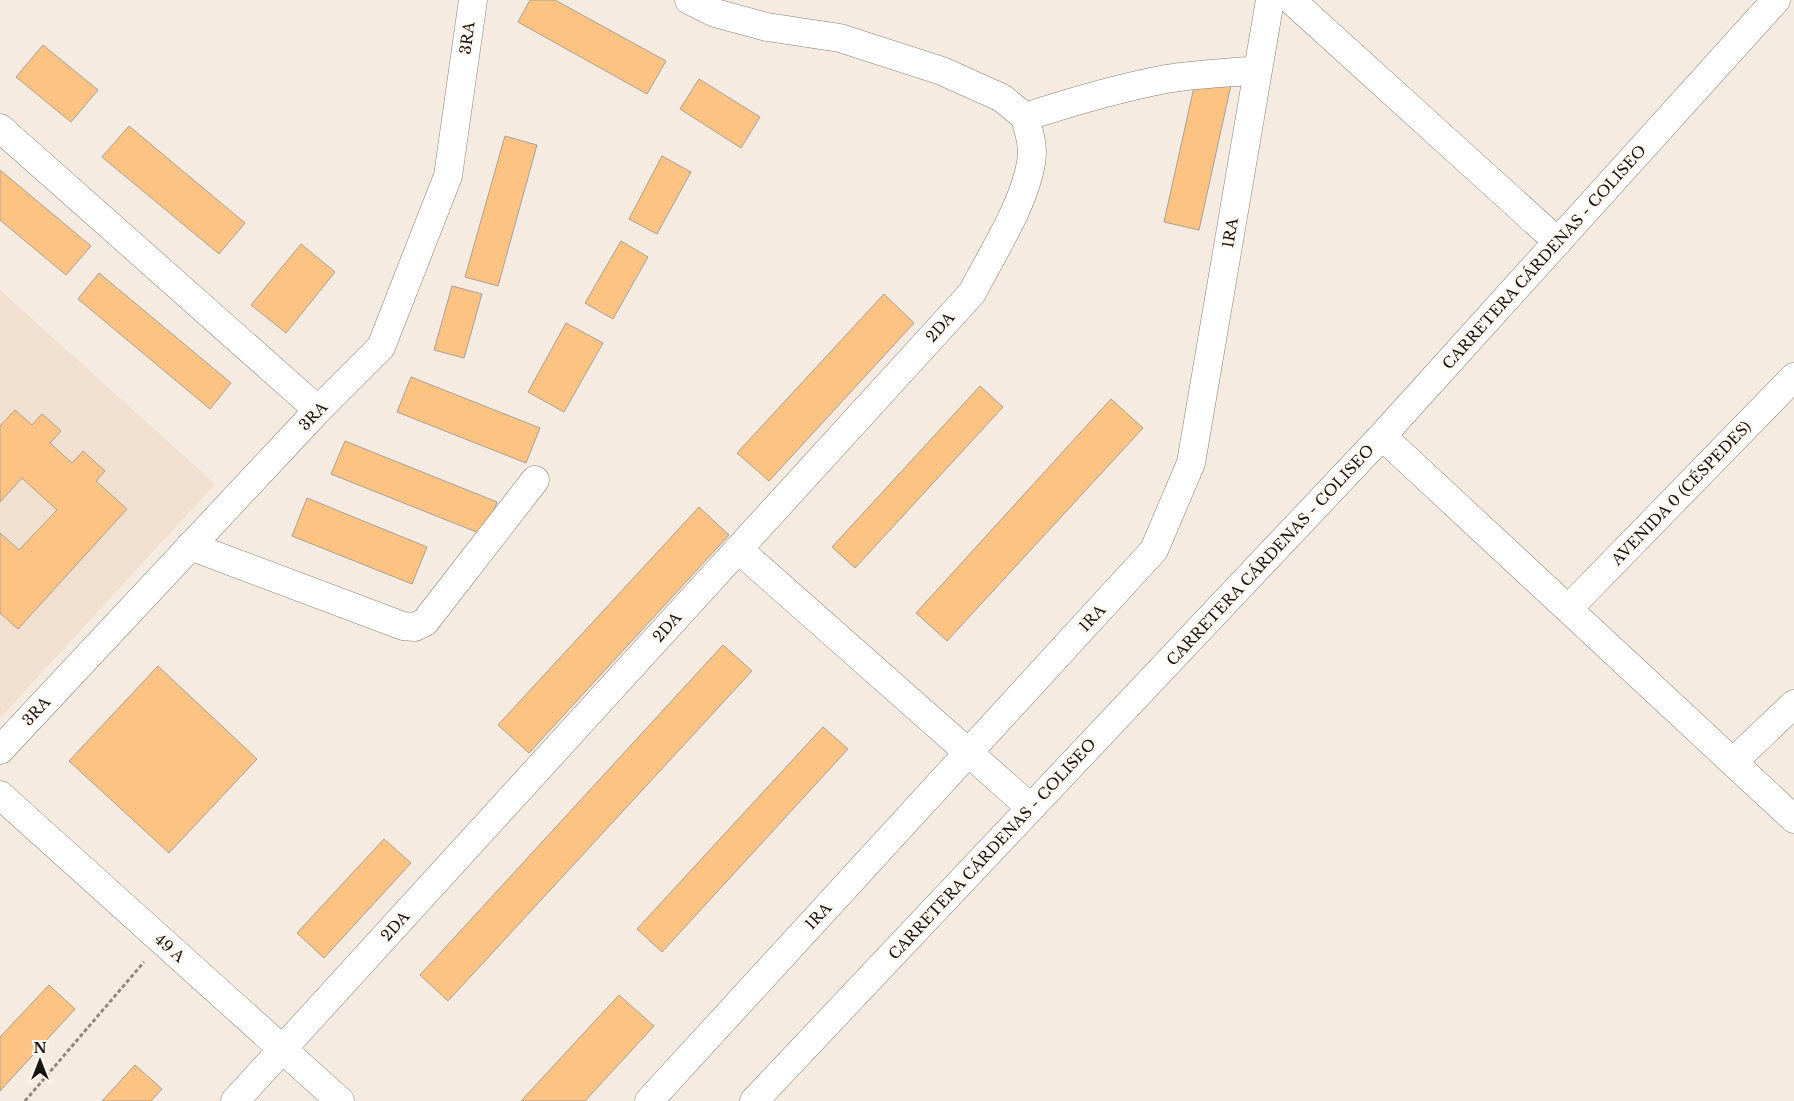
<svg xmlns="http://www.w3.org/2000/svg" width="1794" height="1101" font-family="'Libre Baskerville',serif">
<rect width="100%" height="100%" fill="#f5ebe0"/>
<path fill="#f1e0cf" d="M0,290L215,484L0,718Z"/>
<path fill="#fdc382" stroke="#a89f94" d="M530,0H555L666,61L647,94L518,22Z
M43,45L98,90L71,122L16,77Z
M1196,78L1231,85L1199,230L1164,222Z
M699,79L760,117L741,148L680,109Z
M129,126L245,223L219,254L102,157Z
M505,136L537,145L498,286L465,277Z
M662,156L691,172L657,234L629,219Z
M0,170L91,246L66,275L0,220Z
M621,241L648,257L613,319L585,303Z
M301,244L335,272L286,333L251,305Z
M99,273L231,383L210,409L78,299Z
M452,286L482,294L464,358L434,350Z
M884,294L914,323L769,481L737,453Z
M566,323L603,343L564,412L528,392Z
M411,377L540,428L526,463L397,412Z
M980,386L1003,407L855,568L832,547Z
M1111,399L1143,428L947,641L916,613Z
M15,410L32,425L42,414L61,431L50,443L72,463L83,451L105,471L96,481L127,509L18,629L0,613V533L19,550L57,510L22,478L0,502V426Z
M345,441L497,502L484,535L331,474Z
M307,498L427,547L412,584L292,536Z
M699,507L729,535L529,753L498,725Z
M723,645L752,671L448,1001L420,975Z
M158,666L257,759L169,853L69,761Z
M823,727L848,749L662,952L637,929Z
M384,839L411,863L324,958L297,933Z
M49,985L75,1009L0,1091V1037Z
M619,995L654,1026L585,1101H521Z
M135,1065L162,1089L151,1101H102Z"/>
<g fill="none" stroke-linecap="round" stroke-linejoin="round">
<defs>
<path id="minor" d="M689,0L715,13L767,27L840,38L942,71L1002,98L1025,117
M1025,117C1071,102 1119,88 1166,79C1196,74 1228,73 1258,70
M0,128L318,410
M1382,436L1794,819
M190,546L403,626L415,627L425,622L535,480
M738,549L1031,808
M1568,609L1794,377
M1733,762L1794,704
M0,795L340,1101
M235,1101L972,293C992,254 1024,205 1031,163C1034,147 1029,132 1025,117
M649,1101L1154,550L1191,463L1270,0"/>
<path id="tertiary" d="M1291,0L1558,242
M0,750L318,410L381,347L448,176L473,0"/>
<path id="primary" d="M754,1101L1382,436L1776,0"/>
</defs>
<use href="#minor" stroke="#887f75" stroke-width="29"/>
<use href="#tertiary" stroke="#887f75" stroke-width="29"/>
<use href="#primary" stroke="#887f75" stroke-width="29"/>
<path stroke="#8e8880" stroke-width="3" stroke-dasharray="4 2.5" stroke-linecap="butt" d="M25,1101L144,962"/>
<use href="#minor" stroke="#fff" stroke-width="28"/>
<use href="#tertiary" stroke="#fff" stroke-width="28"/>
<use href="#primary" stroke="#fff" stroke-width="28"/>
</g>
<g text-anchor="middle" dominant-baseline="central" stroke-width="5" stroke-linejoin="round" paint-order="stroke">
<g font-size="15" fill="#181511" stroke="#fff9f2">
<text transform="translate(467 38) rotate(-82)">3RA</text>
<text transform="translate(1230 233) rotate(-80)">1RA</text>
<text transform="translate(1544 257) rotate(-48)">CARRETERA CÁRDENAS - COLISEO</text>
<text transform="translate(940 327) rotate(-48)">2DA</text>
<text transform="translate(313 416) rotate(-46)">3RA</text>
<text transform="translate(1681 493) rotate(-46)">AVENIDA 0 (CÉSPEDES)</text>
<text transform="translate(1270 555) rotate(-47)">CARRETERA CÁRDENAS - COLISEO</text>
<text transform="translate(1092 618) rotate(-47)">1RA</text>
<text transform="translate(667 627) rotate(-48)">2DA</text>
<text transform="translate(36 711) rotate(-47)">3RA</text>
<text transform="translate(992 849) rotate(-47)">CARRETERA CÁRDENAS - COLISEO</text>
<text transform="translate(818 916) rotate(-47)">1RA</text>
<text transform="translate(395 926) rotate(-48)">2DA</text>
<text transform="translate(170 948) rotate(42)">49 A</text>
</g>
</g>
<g transform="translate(40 1061)" stroke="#fff9f2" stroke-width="4" paint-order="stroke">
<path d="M0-4L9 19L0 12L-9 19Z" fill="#181511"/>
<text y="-8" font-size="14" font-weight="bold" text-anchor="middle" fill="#181511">N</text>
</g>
</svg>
